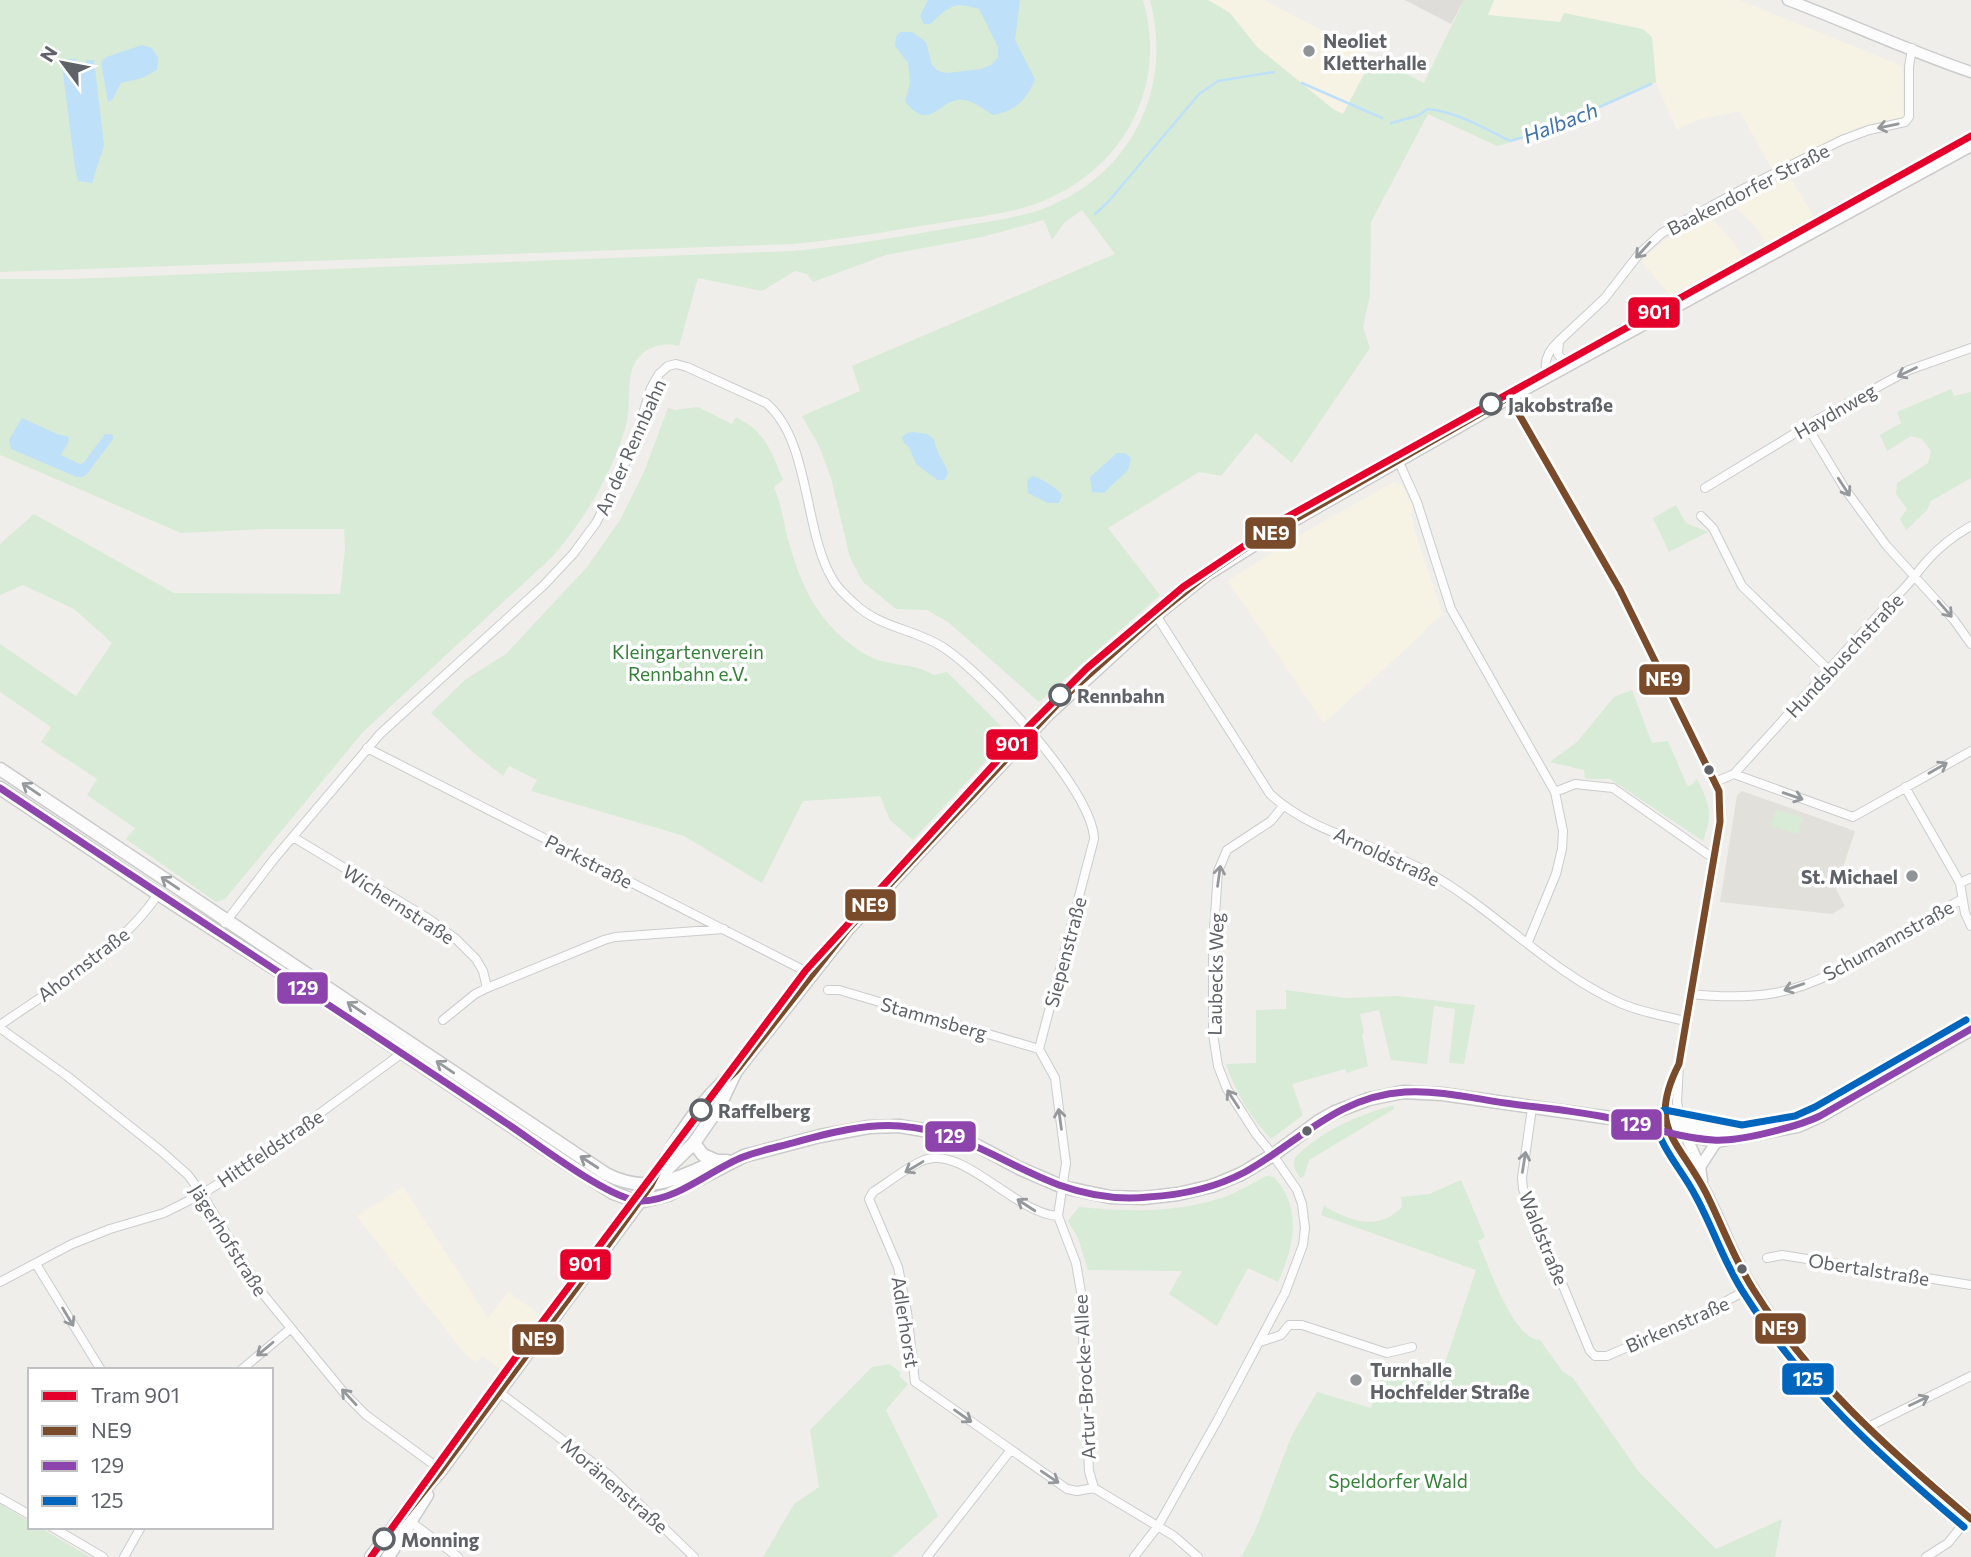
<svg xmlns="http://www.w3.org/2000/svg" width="1971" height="1557" font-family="Commissioner,sans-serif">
<rect width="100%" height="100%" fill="#efeeea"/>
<path fill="#f7f3e4" d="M1208,0H1264L1373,57L1343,115L1333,109L1257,47L1230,13Z
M1494,0H1739L1902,66L1903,117L1864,125L1771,168L1740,111L1697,120L1677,130L1656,82L1652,37L1560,22L1487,15Z
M1788,174L1814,217L1766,244L1756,227L1731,203Z
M1709,216L1735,244L1743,257L1671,296L1641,261L1665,240Z
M1394,482L1402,485L1413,508L1411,514L1414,529L1443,615L1429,625L1421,635L1324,723L1228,581L1305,532Z
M403,1187L488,1318L509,1292L539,1314L500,1369L483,1356L475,1362L465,1354L357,1216Z"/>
<path fill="#dfddda" d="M1405,0H1464L1451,24Z"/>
<path fill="#e2e0da" d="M1742,791L1855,831L1836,889L1845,906L1832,914L1720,902L1737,795Z"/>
<path fill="#d8ebd6" d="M0,0H1143C1167,83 1128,162 1050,198C1018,213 981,216 946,222C895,230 845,239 793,244L0,272Z
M1150,0H1208L1230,13L1257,47L1333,109L1343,114L1373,57L1424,83L1464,0H1494L1488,15L1560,22L1564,13L1643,29L1652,37L1656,82L1548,132L1497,146L1428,114L1371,222L1370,295L1363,327L1370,348L1292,463L1256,433L1221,476L1199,472L1108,528L1160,595L1039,702L948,622L927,610L896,609L863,582L850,558L831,478L819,446L802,416L860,391L852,366L1115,254L1082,210L1065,222L1052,240L1044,220L982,237L886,255L813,282L807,274L795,271L762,291L698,278L679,346C662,342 647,346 636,361C625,378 632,405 626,425C612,474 586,517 553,556L363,732L225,899L216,902L126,839L135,828L87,795L97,779L41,742L51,727L0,692V644L76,696L112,643L74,609L23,585L0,595V544L34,514L174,593L340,594L345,549L344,529H266L181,533L0,455V279H71L793,251C846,246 898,237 951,228C984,222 1019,219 1050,206C1133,171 1173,87 1150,0Z
M1951,389L1954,396L1971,392V478L1931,501L1927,510L1906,530L1900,519L1907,509L1896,494L1897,483L1928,463L1931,451L1922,439L1911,436L1887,451L1880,435L1901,423L1897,412Z
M698,407L732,424L736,417C766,432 771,451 783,480L774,487C781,504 783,521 788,539C801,588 821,629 867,655C888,667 913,662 934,675L947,672L1010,735L913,840L890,820L880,796L803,801L762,883L684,836L531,791L537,780L509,766L503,776L474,753L431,713L466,679L506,654L587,567L620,520L644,472L668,408L675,410Z
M1676,505L1686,523L1708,532L1669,552L1653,518Z
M1632,690L1652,743L1668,741L1687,785L1690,786L1697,779C1710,805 1713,813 1703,841L1610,779H1585L1584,770L1550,762L1577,742L1614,697Z
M1776,809L1803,818L1798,834L1771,826Z
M1286,990L1345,998L1397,996L1475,1005L1464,1064L1449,1063L1455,1009L1434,1006L1427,1064L1391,1060L1379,1010L1360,1014L1364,1033L1362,1035L1368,1066L1347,1073L1345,1069L1292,1084L1303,1115L1271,1139C1250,1117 1236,1093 1226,1064L1256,1063V1010L1286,1009Z
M1393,1105L1394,1109L1309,1160L1304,1176L1300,1178C1297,1173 1293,1168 1294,1162C1295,1155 1303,1150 1308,1146C1334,1125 1361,1115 1393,1105Z
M1266,1176L1274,1177C1303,1209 1294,1246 1278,1282L1248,1268L1217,1326L1169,1294L1182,1271L1088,1270L1078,1238L1068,1221L1079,1207C1127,1212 1175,1213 1221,1198C1237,1193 1252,1183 1266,1176Z
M1461,1180L1485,1237L1478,1241C1488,1264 1513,1340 1540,1340L1563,1372L1573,1378L1639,1472L1716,1549L1782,1519L1775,1557H1241L1255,1531L1291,1437L1317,1392L1371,1408L1385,1366L1438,1384L1476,1270L1321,1215L1324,1206C1350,1221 1378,1232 1402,1207L1401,1197L1429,1194Z
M890,1364L901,1373L899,1376L908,1384L886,1410L938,1516L892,1557H763L794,1504L819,1487L810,1430L872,1367Z
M0,1504L30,1522V1527H39L90,1557H0Z"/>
<path fill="#bfe0f9" d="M928,0H1020L1015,40L1035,79C1027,100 1015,111 993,115C984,110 974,101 963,100C940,97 930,135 905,101L910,83L908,63L895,46L896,37L900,32H912L926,42L932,65L938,71L947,73L981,69L991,65L998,57V47L979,9C951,0 949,8 930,24H924L920,16Z
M142,45L152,48L158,57L157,70L142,78L121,83L112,100L108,102L101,62L106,57Z
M66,59H75L79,67L85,64L87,60H94L104,145L92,183L78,181L75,168L62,65Z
M22,418L57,434L69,437L68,443L61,455L80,464L84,462L105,434L113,435V439L87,474L82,477H77L11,449L9,440Z
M913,432L927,434L934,439C935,451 945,462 948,473L945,480H937L916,464L909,447L904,443L902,437L907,433Z
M1117,453H1125L1131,458L1128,470L1104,493L1092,492L1090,477Z
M1032,476C1041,478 1057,488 1062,495L1059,503H1048L1028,493L1027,481Z"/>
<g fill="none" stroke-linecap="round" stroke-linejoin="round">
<path stroke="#bfe0f9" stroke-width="2.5" d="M1302,83L1382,118
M1391,123L1417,116L1428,109C1457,112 1484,128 1510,141L1550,129L1651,84
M1095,214L1108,202L1199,94L1218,81L1274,72"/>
<defs>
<path id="minor" d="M1567,366L1558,354L1559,341L1604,299L1639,254L1662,233L1743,189L1842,140L1869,130L1905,122L1909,117V67L1912,48
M1548,376C1542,362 1548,351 1559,341
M1509,397L1620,590L1719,791L1720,822L1679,1064L1677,1102L1682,1126
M1812,428L1813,436L1845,489L1886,545L1954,620L1971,644
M1398,460L1417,502L1451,609L1555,792L1563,831L1562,849L1556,874L1528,942
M1705,488L1797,432L1812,428L1817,420L1909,370L1971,348
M1701,516L1713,528L1742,586L1829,670
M1156,615L1270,794C1314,835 1379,844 1431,874C1497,912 1549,971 1620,1003C1640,1012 1664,1016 1686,1021
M367,748L811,974
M1734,774L1853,817L1971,751
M1715,782L1734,774L1892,600C1906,589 1915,575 1926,562C1939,547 1955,535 1971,526
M1905,787L1960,883L1965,913L1971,926
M1555,792L1575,784L1613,788L1713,858
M293,837L429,919L456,939L476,959L483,971L487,988
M1960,883L1971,878
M225,923L274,859L380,734L544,585L573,554L596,523L615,486L634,443L651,388L659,374L668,366L676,364L687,367L766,403C811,441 803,531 833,580C838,589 847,597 855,604C879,627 913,629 941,646C982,671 1093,790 1094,839L1039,1049L1055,1078L1066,1163L1058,1216L1076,1263L1081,1292L1089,1471L1094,1488L1174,1536L1198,1557
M828,990H839L1039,1049
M1690,994C1719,997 1746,998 1775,993C1825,984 1868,953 1910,928C1927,917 1945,909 1962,899
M443,1020L475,994L487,988L604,940L615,937L724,929
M0,1025C52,989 124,947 158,894
M0,1028L67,1076L161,1151L188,1175L202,1194L263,1294L345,1394L366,1415L441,1470
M1532,1108L1522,1178L1523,1189L1590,1351L1595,1356H1607L1699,1316L1752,1287
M1666,1125L1665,1099L1676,1070
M1058,1216C1016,1214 963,1145 924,1160C907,1167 889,1182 873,1192L869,1199L898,1267L907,1312L915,1382L1067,1489L1077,1491L1094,1488
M1767,1258L1782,1255L1971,1285
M36,1264L101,1370
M0,1282L72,1244L110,1229L164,1213L202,1194L256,1160L405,1051
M1260,1342L1281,1335L1289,1325H1302L1387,1353L1412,1347
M241,1370L290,1329
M499,1392L609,1475L694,1557
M1868,1427L1971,1376
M0,1498L30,1515
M407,1519L458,1557
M52,1527L103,1557
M124,1557L141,1527
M927,1557L1010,1451
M1134,1557L1158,1526L1217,1421L1285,1293L1303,1245L1305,1228L1302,1204L1297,1190L1273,1155L1256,1134L1227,1089L1218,1066L1213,1034V945L1218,871L1227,850L1271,821L1283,806
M1926,1557L1948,1543L1969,1517"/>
<path id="tertiary" d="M1788,0C1849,23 1909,51 1971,72
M1669,1132C1679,1151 1692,1168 1703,1187C1721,1219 1732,1256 1752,1287C1807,1378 1890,1452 1971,1519
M1686,1136L1700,1167L1702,1181
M1700,1167L1717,1141"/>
<path id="secondary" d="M0,769L606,1174C649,1196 676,1178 717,1161H727
M0,788L158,894L327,1002L566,1163L613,1193L639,1202L668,1195L744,1156L820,1136L869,1127L899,1126L947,1134L972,1143L1019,1168L1063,1187L1110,1197L1143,1198L1178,1194L1212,1186L1241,1174L1273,1155L1319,1121L1335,1112L1369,1099L1403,1092L1442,1094L1610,1118L1669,1132L1717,1141L1798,1126L1820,1116L1971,1029
M1618,1117L1634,1115L1648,1117L1737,1135
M694,1143L703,1155L717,1161
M655,1179C674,1140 699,1102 733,1073
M651,1185L694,1143L719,1107L736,1071L847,930L1047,715L1156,615L1206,575L1290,522L1524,389L1971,145
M371,1557L402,1516L441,1470L643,1197
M388,1557L427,1495"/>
</defs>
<use href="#minor" stroke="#cbcccc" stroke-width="10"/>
<use href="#tertiary" stroke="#cbcccc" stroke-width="13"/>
<use href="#secondary" stroke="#cacacb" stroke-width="15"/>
<use href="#minor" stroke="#fdfcfc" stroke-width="8"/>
<use href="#tertiary" stroke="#fdfcfc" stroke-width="10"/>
<use href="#secondary" stroke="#fdfcfc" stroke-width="12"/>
<defs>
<path id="bus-1" d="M1509,397L1620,590L1719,791L1720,822L1679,1064C1646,1128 1679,1140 1706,1193C1722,1225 1734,1259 1753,1289C1809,1379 1890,1451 1971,1519
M371,1557L441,1470L597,1260L651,1185L670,1148L706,1100L736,1071L847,930L1064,697L1156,615L1206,575L1250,545L1509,397"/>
<path id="bus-2" d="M0,788C170,902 342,1012 512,1127C539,1145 613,1202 642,1201C678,1200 710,1170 743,1157C755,1152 769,1149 781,1146C819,1136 861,1123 900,1126C965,1131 1002,1164 1059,1185C1087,1195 1119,1200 1148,1197C1182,1195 1215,1188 1245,1172C1299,1142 1338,1096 1405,1092C1438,1090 1472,1098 1505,1103C1541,1108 1579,1111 1614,1119C1647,1126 1680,1138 1713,1140C1738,1142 1797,1127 1820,1116L1971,1029"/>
<path id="bus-3" d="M1964,1527C1882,1458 1802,1386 1745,1295C1724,1264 1713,1227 1695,1195C1682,1170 1660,1148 1655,1120L1658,1112L1665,1110L1742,1125L1795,1116L1815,1107L1966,1020"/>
</defs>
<use href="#bus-1" stroke="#fff" stroke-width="12"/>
<use href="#bus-2" stroke="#fff" stroke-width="12"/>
<use href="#bus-3" stroke="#fff" stroke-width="12"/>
<use href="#bus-1" stroke="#7a4b2a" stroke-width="7"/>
<use href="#bus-2" stroke="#8e44ad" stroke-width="7"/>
<use href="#bus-3" stroke="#0065bd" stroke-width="7"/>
<defs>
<path id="tram-1" d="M371,1557L510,1365L806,970L1028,727L1087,668L1183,587L1287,517L1971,136"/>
</defs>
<use href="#tram-1" stroke="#fff" stroke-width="12"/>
<use href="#tram-1" stroke="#e4002b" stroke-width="7"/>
</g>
<defs><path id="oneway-shaft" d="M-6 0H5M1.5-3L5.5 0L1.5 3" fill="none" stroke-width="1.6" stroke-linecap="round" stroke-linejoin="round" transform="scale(1.75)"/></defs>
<g stroke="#96999c">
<use href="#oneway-shaft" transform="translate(1888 126) rotate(168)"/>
<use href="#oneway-shaft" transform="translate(1643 250) rotate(132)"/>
<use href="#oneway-shaft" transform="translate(1907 372) rotate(155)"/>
<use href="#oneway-shaft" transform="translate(1844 487) rotate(57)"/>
<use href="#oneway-shaft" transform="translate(1945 609) rotate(49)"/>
<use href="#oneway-shaft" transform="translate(1938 768) rotate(-30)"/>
<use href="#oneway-shaft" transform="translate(31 789) rotate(-146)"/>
<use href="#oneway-shaft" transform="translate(1793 796) rotate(19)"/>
<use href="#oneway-shaft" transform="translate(1219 876) rotate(-82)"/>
<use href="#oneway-shaft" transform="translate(170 883) rotate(-146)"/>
<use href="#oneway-shaft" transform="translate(1794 987) rotate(161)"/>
<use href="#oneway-shaft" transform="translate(356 1008) rotate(-146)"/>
<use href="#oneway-shaft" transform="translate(445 1067) rotate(-146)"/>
<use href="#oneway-shaft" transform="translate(1233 1099) rotate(-123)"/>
<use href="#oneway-shaft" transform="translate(1060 1119) rotate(-98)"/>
<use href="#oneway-shaft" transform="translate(589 1162) rotate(-147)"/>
<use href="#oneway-shaft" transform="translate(1524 1162) rotate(-81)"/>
<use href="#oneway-shaft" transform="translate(914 1167) rotate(149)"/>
<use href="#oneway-shaft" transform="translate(1026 1205) rotate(-147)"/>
<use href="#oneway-shaft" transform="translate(68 1317) rotate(59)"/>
<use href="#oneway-shaft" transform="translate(265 1349) rotate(140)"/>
<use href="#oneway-shaft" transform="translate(349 1397) rotate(-133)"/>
<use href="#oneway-shaft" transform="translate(1919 1401) rotate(-25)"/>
<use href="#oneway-shaft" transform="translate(963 1416) rotate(35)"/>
<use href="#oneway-shaft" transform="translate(1050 1477) rotate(34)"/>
</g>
<g fill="#919496" stroke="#fff" stroke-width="2.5">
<circle cx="1309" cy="51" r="7"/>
<circle cx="1912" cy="876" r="7"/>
<circle cx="1356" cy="1380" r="7"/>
</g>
<g fill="#fff" stroke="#5f6368" stroke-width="3.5">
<circle cx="1491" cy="404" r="10"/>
<circle cx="1060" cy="695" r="10"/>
<circle cx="701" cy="1110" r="10"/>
<circle cx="384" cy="1539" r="10"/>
</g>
<g fill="#5f6368" stroke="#fff" stroke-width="2.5">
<circle cx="1709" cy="770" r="6"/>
<circle cx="1307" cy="1131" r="6"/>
<circle cx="1742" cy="1269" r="6"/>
</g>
<g text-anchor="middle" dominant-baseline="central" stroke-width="7" stroke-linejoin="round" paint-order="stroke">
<g font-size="19" font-weight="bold" fill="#5f6368" stroke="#fff" text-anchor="start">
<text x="1323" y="40">Neoliet<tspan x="1323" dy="22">Kletterhalle</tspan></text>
<text x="1898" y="876" text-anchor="end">St. Michael</text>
<text x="1370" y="1369">Turnhalle<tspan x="1370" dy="22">Hochfelder Straße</tspan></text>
</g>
<g font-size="19" fill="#5f6368" stroke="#fff">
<text transform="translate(1748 189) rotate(-27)">Baakendorfer Straße</text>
<text transform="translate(1835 411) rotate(-30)">Haydnweg</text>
<text transform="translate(630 447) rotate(-66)">An der Rennbahn</text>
<text transform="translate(1844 655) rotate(-47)">Hundsbuschstraße</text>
<text transform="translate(1387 856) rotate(25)">Arnoldstraße</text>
<text transform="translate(589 861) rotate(27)">Parkstraße</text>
<text transform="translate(399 904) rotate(33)">Wichernstraße</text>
<text transform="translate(1888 940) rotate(-29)">Schumannstraße</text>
<text transform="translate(1065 952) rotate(-75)">Siepenstraße</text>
<text transform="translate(83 964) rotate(-37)">Ahornstraße</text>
<text transform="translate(1215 974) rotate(-89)">Laubecks Weg</text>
<text transform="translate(934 1018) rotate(16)">Stammsberg</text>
<text transform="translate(270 1148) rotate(-34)">Hittfeldstraße</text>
<text transform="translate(1544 1238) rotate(68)">Waldstraße</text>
<text transform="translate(229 1240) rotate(58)">Jägerhofstraße</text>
<text transform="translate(1869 1269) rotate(9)">Obertalstraße</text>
<text transform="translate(906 1322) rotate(81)">Adlerhorst</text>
<text transform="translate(1677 1324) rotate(-24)">Birkenstraße</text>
<text transform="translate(1084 1377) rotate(-93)">Artur-Brocke-Allee</text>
<text transform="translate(615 1485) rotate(41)">Moränenstraße</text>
</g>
<g font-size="19" font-weight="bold" fill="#5f6368" stroke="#fff" text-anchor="start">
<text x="1508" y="404">Jakobstraße</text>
<text x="1077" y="695">Rennbahn</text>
<text x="718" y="1110">Raffelberg</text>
<text x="401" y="1539">Monning</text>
</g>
<g font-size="19" fill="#348238" stroke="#fff">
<text x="688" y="651">Kleingartenverein<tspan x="688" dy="22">Rennbahn e.V.</tspan></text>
<text x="1398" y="1480">Speldorfer Wald</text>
</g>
<g font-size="21" font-style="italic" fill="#4174aa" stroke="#fff">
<text transform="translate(1560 122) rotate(-21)">Halbach</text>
</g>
</g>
<g stroke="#fff" stroke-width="2.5">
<rect x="1627" y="296" width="54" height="33" rx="7" fill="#e4002b"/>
<rect x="1244" y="516" width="53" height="34" rx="7" fill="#7a4b2a"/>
<rect x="1638" y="663" width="53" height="33" rx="7" fill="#7a4b2a"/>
<rect x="985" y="728" width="54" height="33" rx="7" fill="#e4002b"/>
<rect x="844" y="888" width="53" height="34" rx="7" fill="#7a4b2a"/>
<rect x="276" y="971" width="53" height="34" rx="7" fill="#8e44ad"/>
<rect x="1610" y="1108" width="53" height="33" rx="7" fill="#8e44ad"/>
<rect x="924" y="1120" width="53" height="33" rx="7" fill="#8e44ad"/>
<rect x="559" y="1248" width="53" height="33" rx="7" fill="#e4002b"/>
<rect x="1754" y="1312" width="53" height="33" rx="7" fill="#7a4b2a"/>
<rect x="511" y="1323" width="54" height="33" rx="7" fill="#7a4b2a"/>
<rect x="1781" y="1362" width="54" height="34" rx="7" fill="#0065bd"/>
</g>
<g font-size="19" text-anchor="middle" font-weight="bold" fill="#fff">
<text x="1654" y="319">901</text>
<text x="1271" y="540">NE9</text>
<text x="1664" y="686">NE9</text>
<text x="1012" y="751">901</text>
<text x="870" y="912">NE9</text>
<text x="303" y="995">129</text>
<text x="1636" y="1131">129</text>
<text x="950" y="1143">129</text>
<text x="585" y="1271">901</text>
<text x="1780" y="1335">NE9</text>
<text x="538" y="1346">NE9</text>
<text x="1808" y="1386">125</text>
</g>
<rect x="28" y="1368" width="245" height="161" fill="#ffffff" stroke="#bfc1c3" stroke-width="2"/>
<rect x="42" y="1391" width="35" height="10" fill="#e4002b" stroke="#bfc1c3" stroke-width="2"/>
<text x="91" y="1403" font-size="21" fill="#5f6368">Tram 901</text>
<rect x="42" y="1426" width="35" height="10" fill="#7a4b2a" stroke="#bfc1c3" stroke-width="2"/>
<text x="91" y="1438" font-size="21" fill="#5f6368">NE9</text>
<rect x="42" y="1461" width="35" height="10" fill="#8e44ad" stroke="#bfc1c3" stroke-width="2"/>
<text x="91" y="1473" font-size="21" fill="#5f6368">129</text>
<rect x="42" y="1496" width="35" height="10" fill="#0065bd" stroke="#bfc1c3" stroke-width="2"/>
<text x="91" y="1508" font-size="21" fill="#5f6368">125</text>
<g transform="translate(63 63) rotate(302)" stroke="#ffffff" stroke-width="5" paint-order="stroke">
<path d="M0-5L12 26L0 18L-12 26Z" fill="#5f6368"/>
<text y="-10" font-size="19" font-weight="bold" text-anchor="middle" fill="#5f6368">N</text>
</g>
</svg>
